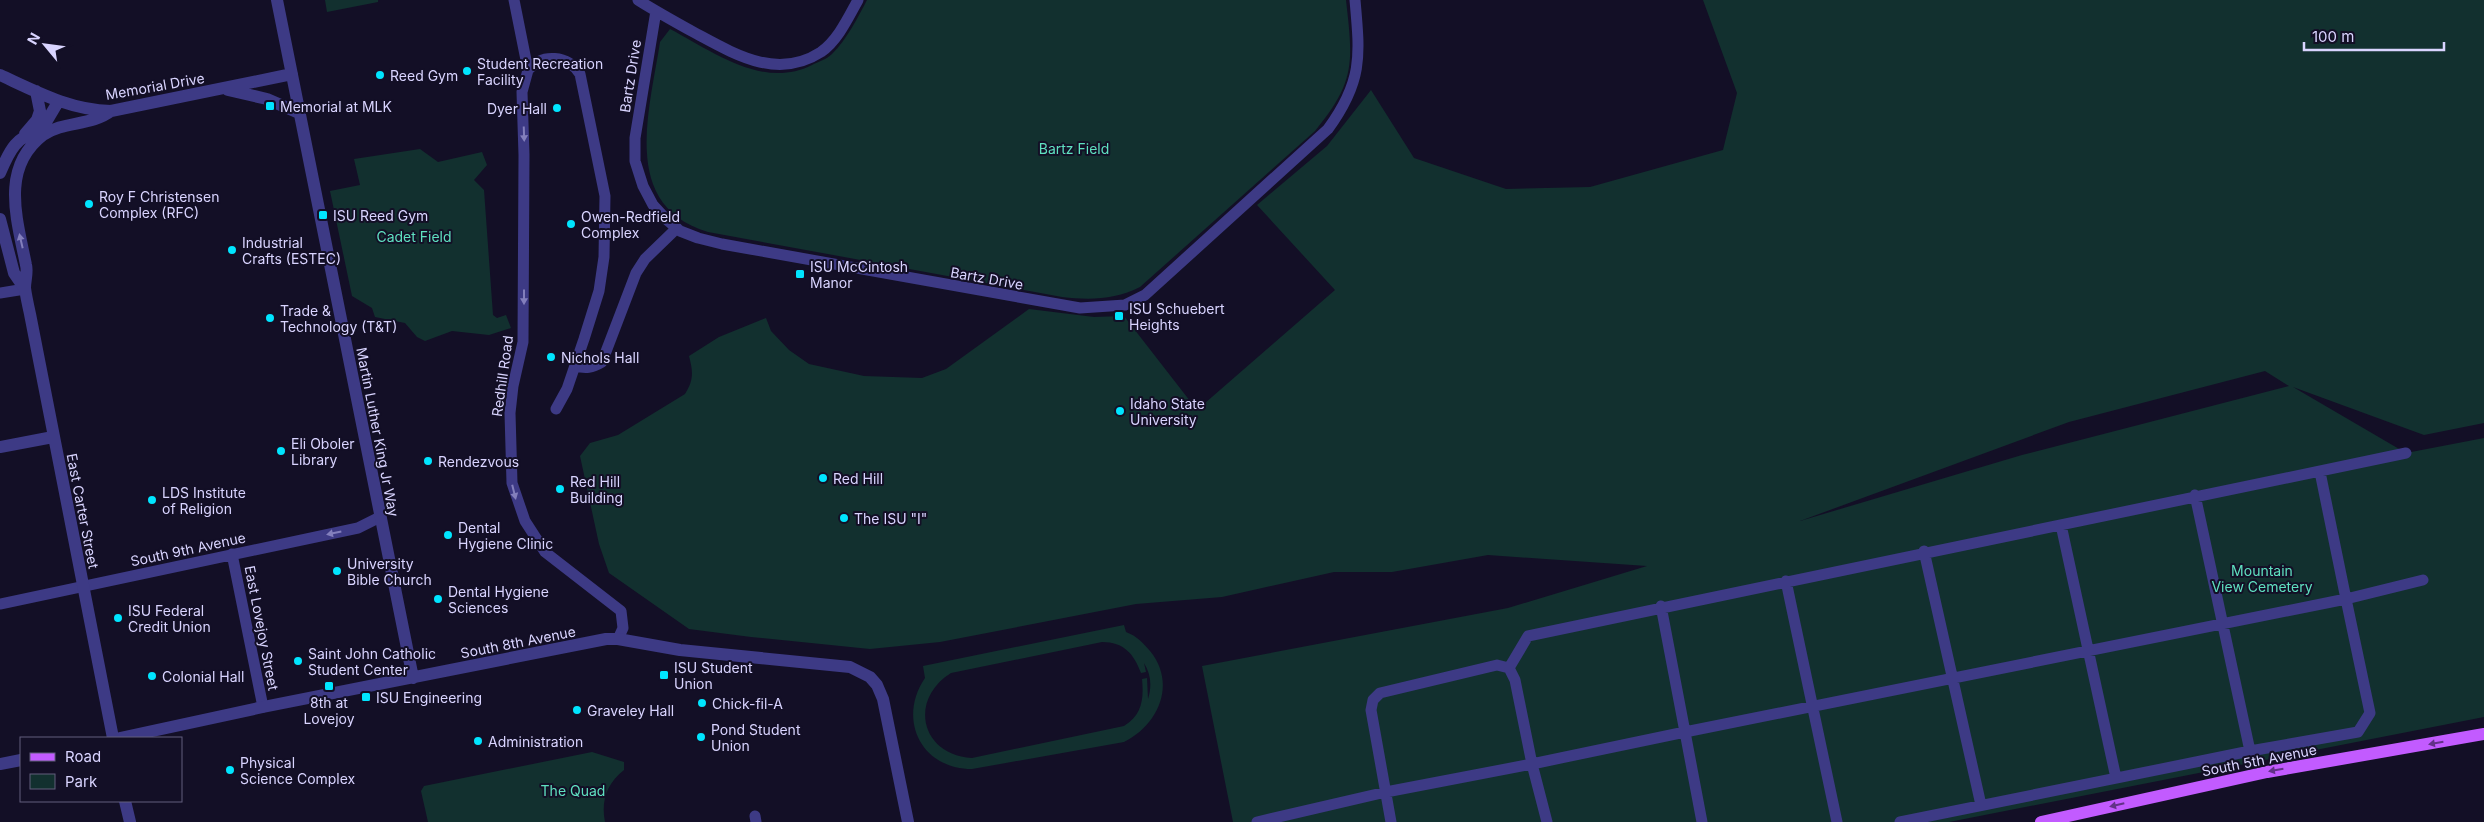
<svg xmlns="http://www.w3.org/2000/svg" width="2484" height="822" font-family="Inter,sans-serif">
<rect width="100%" height="100%" fill="#130f26"/>
<path fill="#12302f" fill-rule="evenodd" d="M325,0H378V2L327,12Z
M867,0H1346C1353,62 1356,81 1315,131L1140,287C1115,300 1089,300 1062,297L708,232C619,206 650,109 660,42L670,29C712,51 763,90 812,65C818,62 827,59 832,54C847,39 857,19 867,0Z
M1703,0H2484V423L2424,435L2293,387L2406,453L2484,438V717L1949,822H1233L1202,666L1508,608L1647,566L1488,555L1392,572H1334L1222,597L1136,604L940,642L870,649L751,637L689,629L609,573L599,544L580,456L590,443L618,435L685,394C694,380 693,371 689,356L719,337L766,318L771,331L789,350L809,364L864,376L922,378L946,369L1029,309L1094,317L1124,316L1197,410L1335,290L1257,205L1327,146L1371,90L1414,158L1506,189L1590,187L1723,150L1737,93ZM2265,371L2289,386L2022,455L1800,521L2069,422Z
M420,149L438,162L482,152L487,165L474,180L484,190L493,315L497,318L506,315L511,328L489,335L452,331L425,341L417,337L405,323L375,317L372,308L352,296L330,191L360,185L354,159Z
M1124,625L1126,632C1137,636 1143,643 1150,651C1177,684 1158,725 1124,742L972,769C921,769 897,719 925,678L923,666ZM1102,642C1124,642 1134,654 1141,673L1146,672L1144,663C1151,674 1152,686 1148,699L1147,678L1142,679C1144,699 1142,715 1124,726L972,758C921,755 908,700 951,673Z
M592,752L624,762V770C606,784 601,802 605,822H428L421,791L424,786Z"/>
<g fill="none" stroke-linecap="round" stroke-linejoin="round">
<path stroke="#3d3a85" stroke-width="11" d="M514,0L528,70L522,92L524,155L523,342L513,386L510,413L512,483L525,521L545,552L621,611L623,628L618,639
M638,0C657,12 677,23 697,34C736,55 778,80 821,52C838,40 848,18 858,0
M656,11L635,138V161L643,186L653,205L666,219L680,231L698,238L722,244L1080,308L1125,305L1145,295L1328,129C1363,81 1360,56 1355,0
M528,70C542,53 568,55 580,74L605,196L604,257L599,291L584,339L567,389L556,409
M0,293L25,289
M575,366C586,369 592,368 602,362L636,273L645,259L677,228
M2320,472L2346,599L2423,580
M2195,495L2250,751
M2061,525L2116,778
M1924,551L1981,805
M232,554L263,707
M1786,581L1837,822
M0,604L358,528L380,517
M1661,606L1685,732L2346,599L2370,713L2358,732L2250,751L1900,822
M1509,668L1528,636L2406,453
M755,816L756,822
M1257,822L1386,792L1532,764L1515,680L1509,668L1497,665L1380,693L1373,700L1371,710L1391,822
M1547,822L1532,764L1685,732L1702,822"/>
<path stroke="#3d3a85" stroke-width="12" d="M277,0L413,678
M0,75C37,92 70,110 111,111L292,74
M228,90L267,99L299,113
M111,111C91,126 64,121 43,135C0,168 17,219 26,265C28,272 25,280 25,288C26,296 28,305 30,314L113,738
M25,134L37,120L40,111L36,91
M0,173C10,149 16,137 42,129L58,102
M0,219L14,273L25,289
M0,447L53,437
M120,738L263,707L606,639H618L680,650L850,667L870,677L877,685L883,699L908,822
M0,764L21,760
M125,801L130,822"/>
<path stroke="#c25bff" stroke-width="12" d="M2041,822L2267,772L2484,734"/>
</g>
<defs><path id="oneway-solid" d="M-6-.8H1V-3.2L6.5 0L1 3.2V.8H-6Z" transform="scale(1.25)"/></defs>
<g fill="#837fbc">
<use href="#oneway-solid" transform="translate(524 134) rotate(88)"/>
<use href="#oneway-solid" transform="translate(21 241) rotate(-103)"/>
<use href="#oneway-solid" transform="translate(524 297) rotate(90)"/>
<use href="#oneway-solid" transform="translate(514 492) rotate(76)"/>
<use href="#oneway-solid" transform="translate(334 533) rotate(168)"/>
</g>
<g fill="#623188">
<use href="#oneway-solid" transform="translate(2436 743) rotate(170)"/>
<use href="#oneway-solid" transform="translate(2276 770) rotate(170)"/>
<use href="#oneway-solid" transform="translate(2117 805) rotate(167)"/>
</g>
<g fill="#00e5ff" stroke="#130f26" stroke-width="2">
<circle cx="467" cy="71" r="5"/>
<circle cx="380" cy="75" r="5"/>
<rect x="265" y="101" width="10" height="10" rx="2.5"/>
<circle cx="557" cy="108" r="5"/>
<circle cx="89" cy="204" r="5"/>
<rect x="318" y="210" width="10" height="10" rx="2.5"/>
<circle cx="571" cy="224" r="5"/>
<circle cx="232" cy="250" r="5"/>
<rect x="795" y="269" width="10" height="10" rx="2.5"/>
<rect x="1114" y="311" width="10" height="10" rx="2.5"/>
<circle cx="270" cy="318" r="5"/>
<circle cx="551" cy="357" r="5"/>
<circle cx="1120" cy="411" r="5"/>
<circle cx="281" cy="451" r="5"/>
<circle cx="428" cy="461" r="5"/>
<circle cx="823" cy="478" r="5"/>
<circle cx="560" cy="489" r="5"/>
<circle cx="152" cy="500" r="5"/>
<circle cx="844" cy="518" r="5"/>
<circle cx="448" cy="535" r="5"/>
<circle cx="337" cy="571" r="5"/>
<circle cx="438" cy="599" r="5"/>
<circle cx="118" cy="618" r="5"/>
<circle cx="298" cy="661" r="5"/>
<rect x="659" y="670" width="10" height="10" rx="2.5"/>
<circle cx="152" cy="676" r="5"/>
<rect x="324" y="681" width="10" height="10" rx="2.5"/>
<rect x="361" y="692" width="10" height="10" rx="2.5"/>
<circle cx="702" cy="703" r="5"/>
<circle cx="577" cy="710" r="5"/>
<circle cx="701" cy="737" r="5"/>
<circle cx="478" cy="741" r="5"/>
<circle cx="230" cy="770" r="5"/>
</g>
<g text-anchor="middle" dominant-baseline="central" stroke-width="4" stroke-linejoin="round" paint-order="stroke">
<g font-size="14" fill="#d9d4ff" stroke="#130f26" text-anchor="start">
<text x="477" y="63">Student Recreation<tspan x="477" dy="16">Facility</tspan></text>
<text x="390" y="75">Reed Gym</text>
<text x="280" y="106">Memorial at MLK</text>
<text x="547" y="108" text-anchor="end">Dyer Hall</text>
<text x="99" y="196">Roy F Christensen<tspan x="99" dy="16">Complex (RFC)</tspan></text>
<text x="333" y="215">ISU Reed Gym</text>
<text x="581" y="216">Owen-Redfield<tspan x="581" dy="16">Complex</tspan></text>
<text x="242" y="242">Industrial<tspan x="242" dy="16">Crafts (ESTEC)</tspan></text>
<text x="810" y="266">ISU McCintosh<tspan x="810" dy="16">Manor</tspan></text>
<text x="1129" y="308">ISU Schuebert<tspan x="1129" dy="16">Heights</tspan></text>
<text x="280" y="310">Trade &amp;<tspan x="280" dy="16">Technology (T&amp;T)</tspan></text>
<text x="561" y="357">Nichols Hall</text>
<text x="1130" y="403">Idaho State<tspan x="1130" dy="16">University</tspan></text>
<text x="291" y="443">Eli Oboler<tspan x="291" dy="16">Library</tspan></text>
<text x="438" y="461">Rendezvous</text>
<text x="833" y="478">Red Hill</text>
<text x="570" y="481">Red Hill<tspan x="570" dy="16">Building</tspan></text>
<text x="162" y="492">LDS Institute<tspan x="162" dy="16">of Religion</tspan></text>
<text x="854" y="518">The ISU "I"</text>
<text x="458" y="527">Dental<tspan x="458" dy="16">Hygiene Clinic</tspan></text>
<text x="347" y="563">University<tspan x="347" dy="16">Bible Church</tspan></text>
<text x="448" y="591">Dental Hygiene<tspan x="448" dy="16">Sciences</tspan></text>
<text x="128" y="610">ISU Federal<tspan x="128" dy="16">Credit Union</tspan></text>
<text x="308" y="653">Saint John Catholic<tspan x="308" dy="16">Student Center</tspan></text>
<text x="674" y="667">ISU Student<tspan x="674" dy="16">Union</tspan></text>
<text x="162" y="676">Colonial Hall</text>
<text x="376" y="697">ISU Engineering</text>
<text x="329" y="702" text-anchor="middle">8th at<tspan x="329" dy="16">Lovejoy</tspan></text>
<text x="712" y="703">Chick-fil-A</text>
<text x="587" y="710">Graveley Hall</text>
<text x="711" y="729">Pond Student<tspan x="711" dy="16">Union</tspan></text>
<text x="488" y="741">Administration</text>
<text x="240" y="762">Physical<tspan x="240" dy="16">Science Complex</tspan></text>
</g>
<g font-size="14" fill="#d9d4ff" stroke="#130f26">
<text transform="translate(630 76) rotate(-81)">Bartz Drive</text>
<text transform="translate(155 86) rotate(-10)">Memorial Drive</text>
<text transform="translate(987 278) rotate(10)">Bartz Drive</text>
<text transform="translate(502 376) rotate(-82)">Redhill Road</text>
<text transform="translate(378 432) rotate(79)">Martin Luther King Jr Way</text>
<text transform="translate(83 511) rotate(79)">East Carter Street</text>
<text transform="translate(188 549) rotate(-12)">South 9th Avenue</text>
<text transform="translate(262 628) rotate(79)">East Lovejoy Street</text>
<text transform="translate(518 642) rotate(-11)">South 8th Avenue</text>
<text transform="translate(2259 760) rotate(-11)">South 5th Avenue</text>
</g>
<g font-size="14" fill="#5fe0c0" stroke="#130f26">
<text x="1074" y="148">Bartz Field</text>
<text x="414" y="236">Cadet Field</text>
<text x="2262" y="570">Mountain<tspan x="2262" dy="16">View Cemetery</tspan></text>
<text x="573" y="790">The Quad</text>
</g>
</g>
<rect x="20" y="737" width="162" height="65" fill="#130f26" stroke="#625e7d"/>
<rect x="30" y="753" width="25" height="8" fill="#c25bff" stroke="#625e7d"/>
<text x="65" y="762" font-size="15" fill="#d9d4ff">Road</text>
<rect x="30" y="774" width="25" height="15" fill="#12302f" stroke="#625e7d"/>
<text x="65" y="787" font-size="15" fill="#d9d4ff">Park</text>
<g transform="translate(45 45) rotate(299)" stroke="#130f26" stroke-width="4" paint-order="stroke">
<path d="M0-4L9 19L0 12L-9 19Z" fill="#d9d4ff"/>
<text y="-8" font-size="14" font-weight="bold" text-anchor="middle" fill="#d9d4ff">N</text>
</g>
<path d="M2304 42v8h140v-8" fill="none" stroke="#d9d4ff" stroke-width="2.5"/>
<text x="2312" y="42" font-size="15" fill="#d9d4ff" stroke="#130f26" stroke-width="4" paint-order="stroke">100 m</text>
</svg>
